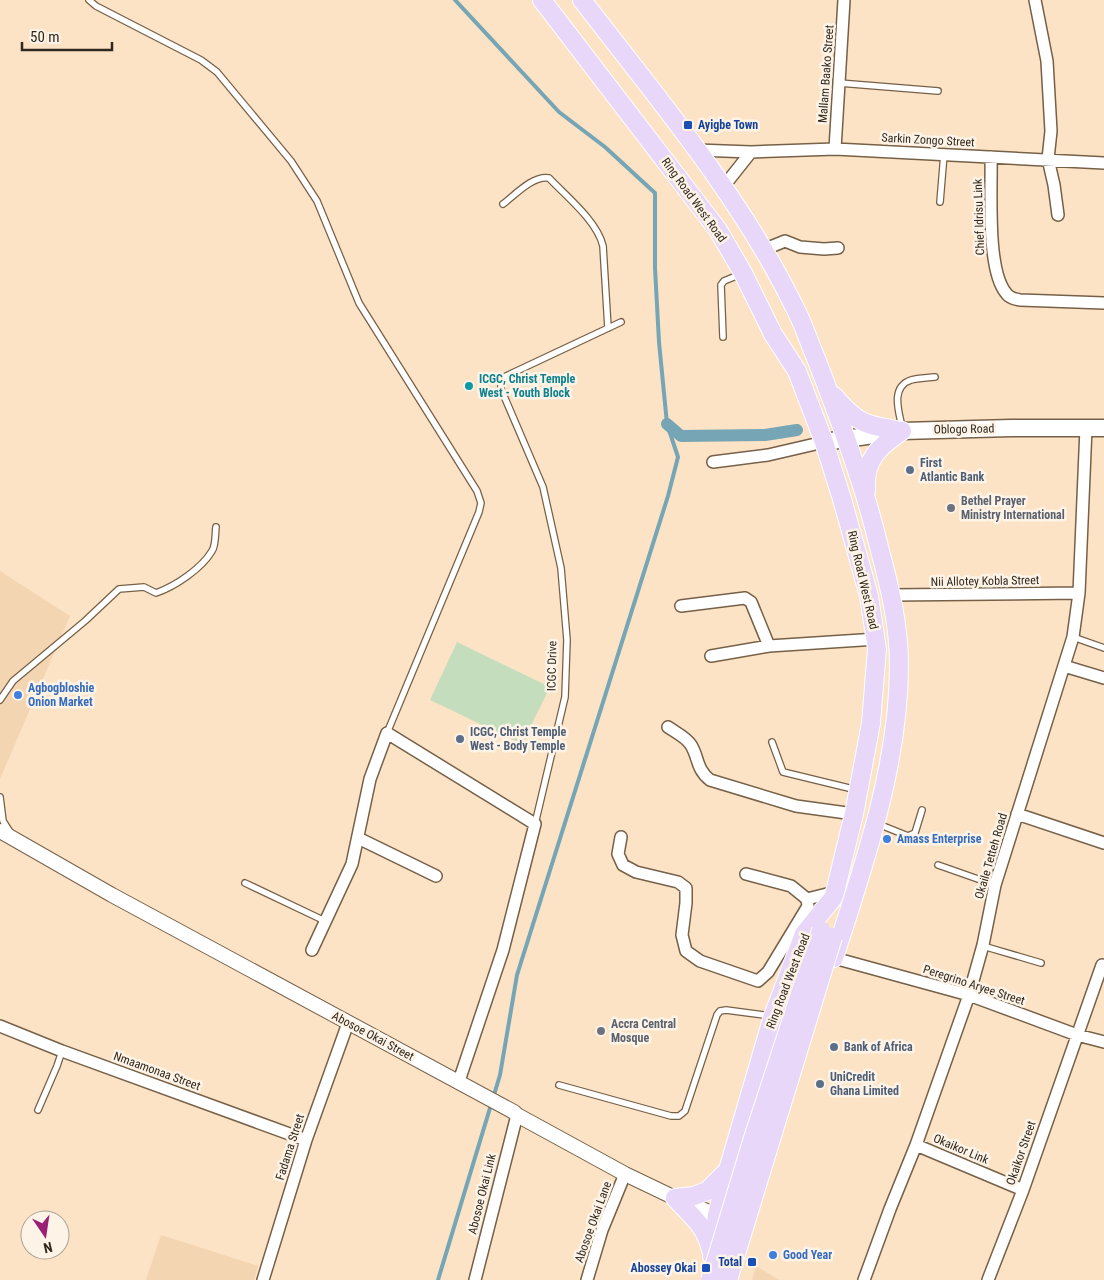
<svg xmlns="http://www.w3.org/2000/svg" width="1104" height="1280" font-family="'Roboto Condensed',sans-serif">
<rect width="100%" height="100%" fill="#fce3c6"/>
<path fill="#f3d5b2" d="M0,571L70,616L0,779Z
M161,1235L258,1266L254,1280H146Z
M756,1266L779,1280H752Z"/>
<path fill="#c4debd" d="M457,642L550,687L522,744L430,700Z"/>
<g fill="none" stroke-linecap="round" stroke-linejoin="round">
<path stroke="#76a5b5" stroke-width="4" d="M438,1280L500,1075L517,975L668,496L678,457L667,424L659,342L655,268V193L605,147L559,112L455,0"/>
<path stroke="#76a5b5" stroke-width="12" d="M667,424L681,436L765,435L797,430"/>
<defs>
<path id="service" d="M89,0L96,6L201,60L217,72L291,161L317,201L359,303L477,491L481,503L479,512L387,733
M839,83L938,91
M940,202L944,154
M503,204C515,195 533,175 549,178C567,197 597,221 603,246L608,328
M723,337L721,285L724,281L741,274
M902,427C899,412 890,387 911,380C918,378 927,378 935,377
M1073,637L1104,648
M0,700L13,681L85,621L119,589L144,587L156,593C176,586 202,568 212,551C216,545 215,534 216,527
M772,742L783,772L857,790
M0,797L3,821L10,832
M535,824L565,697L567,640L561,568L543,487L501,389V382L504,377L621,322
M878,824L908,836L915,833L922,810
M938,865L995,885
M245,883L325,921
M983,946L1041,963
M559,1085L671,1116H679L685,1111L717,1015L720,1011L726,1010L771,1016
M38,1110L57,1066L62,1051"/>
<path id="minor" d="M1035,0L1047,61L1051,131L1048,159L1054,185L1058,215
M835,149L844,0
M697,150L751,152L835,149L1104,163
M991,157C992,189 986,269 1006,293C1009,298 1015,299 1020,300L1104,303
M724,186L751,152
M763,250L785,241L800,247L824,249L838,248
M713,462L768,455L824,442
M892,595L1079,593
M681,606L745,598L751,602L769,646
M711,656L769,646L877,639
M1064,666L1104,678
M668,727C675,732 686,737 691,745C699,758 696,769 710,780L796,806L854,814
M1017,814L1104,843
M621,837L618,854L623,865L636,872L678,882L686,888V903L682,935L686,951L700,961L758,981L768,972L808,906L807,899L791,886L746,874
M358,838L436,876
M807,899L835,892
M312,950L352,864L370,779L387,733L535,824L503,950L459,1081
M834,958L969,995L1077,1035L1104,1042
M0,1026L62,1051L306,1140
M916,1145L1023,1190
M263,1280L306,1140L348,1023
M475,1280L517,1115
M587,1280L602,1230L625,1174
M864,1280L890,1209L916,1145L969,995L983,945L995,885L1073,637L1079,593L1086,428
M988,1280L1023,1190L1102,965"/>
<path id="tertiary" d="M0,831L112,895L514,1112L517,1115L625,1174L675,1198L726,1219"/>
<path id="secondary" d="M824,442L902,431L1011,428H1104"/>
<path id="primary" d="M542,0L718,230L743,273L773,334L797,371L824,442L842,499L869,596L877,649L871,723L854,814L835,892L833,898L804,934L773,1016L728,1170L717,1215L712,1256
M582,0C659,100 742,198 797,312C804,326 809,342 815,356C829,392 843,428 855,465C865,493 873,522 880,551C890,588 899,626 899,665C899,765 864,864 834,958
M834,396C858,425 867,425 902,431
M866,490C864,460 879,446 902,431
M675,1198C692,1217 705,1225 711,1250
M675,1198L694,1196L707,1191L728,1170"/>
</defs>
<use href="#service" stroke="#766047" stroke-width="8"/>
<use href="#minor" stroke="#766047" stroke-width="14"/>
<use href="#tertiary" stroke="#766047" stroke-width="16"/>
<use href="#secondary" stroke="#766047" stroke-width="19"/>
<use href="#primary" stroke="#fff" stroke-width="20"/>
<use href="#service" stroke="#fff" stroke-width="5.5"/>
<use href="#minor" stroke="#fff" stroke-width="11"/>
<use href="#tertiary" stroke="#fff" stroke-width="14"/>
<use href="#secondary" stroke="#fff" stroke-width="16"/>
<use href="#primary" stroke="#e8d7f9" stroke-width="18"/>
<defs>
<path id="primary-bridge" d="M710,1280L753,1138L821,930
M728,1280L833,937"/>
</defs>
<use href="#primary-bridge" stroke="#fff" stroke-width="20" stroke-linecap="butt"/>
<use href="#primary-bridge" stroke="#e8d7f9" stroke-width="18"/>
</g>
<g fill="#1a4fb4" stroke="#fdf3e7" stroke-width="2">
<rect x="683" y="120" width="10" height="10" rx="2.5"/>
<rect x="747" y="1257" width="10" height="10" rx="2.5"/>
<rect x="701" y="1263" width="10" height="10" rx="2.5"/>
</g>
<circle fill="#0f9aa8" stroke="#fdf3e7" stroke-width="2" cx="469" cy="386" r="5"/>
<g fill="#5c6f8a" stroke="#fdf3e7" stroke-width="2">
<circle cx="910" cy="470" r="5"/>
<circle cx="460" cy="739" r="5"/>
<circle cx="834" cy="1047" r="5"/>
<circle cx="820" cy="1084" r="5"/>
</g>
<g fill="#6b7280" stroke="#fdf3e7" stroke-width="2">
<circle cx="951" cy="508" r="5"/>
<circle cx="601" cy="1031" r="5"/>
</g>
<g fill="#3f7fe0" stroke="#fdf3e7" stroke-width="2">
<circle cx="18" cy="695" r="5"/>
<circle cx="887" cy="839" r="5"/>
<circle cx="773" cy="1255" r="5"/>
</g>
<g text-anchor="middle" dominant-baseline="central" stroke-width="5" stroke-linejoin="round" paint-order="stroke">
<g font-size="12" fill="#31281d" stroke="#fdf3e7">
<text transform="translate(826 74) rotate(-86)">Mallam Baako Street</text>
<text transform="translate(928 140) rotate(3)">Sarkin Zongo Street</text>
<text transform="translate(694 200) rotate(54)">Ring Road West Road</text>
<text transform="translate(979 217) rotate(-92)">Chief Idrisu Link</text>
<text transform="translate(964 429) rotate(-1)">Oblogo Road</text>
<text transform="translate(863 580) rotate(77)">Ring Road West Road</text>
<text transform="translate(985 581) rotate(-1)">Nii Allotey Kobla Street</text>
<text transform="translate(552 666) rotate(-89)">ICGC Drive</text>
<text transform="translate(991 856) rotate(-74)">Okaile Tetteh Road</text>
<text transform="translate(788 981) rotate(-69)">Ring Road West Road</text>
<text transform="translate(974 985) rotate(18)">Peregrino Aryee Street</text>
<text transform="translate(373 1036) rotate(28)">Abosoe Okai Street</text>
<text transform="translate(157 1071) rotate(20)">Nmaamonaa Street</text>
<text transform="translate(290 1147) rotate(-72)">Fadama Street</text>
<text transform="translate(961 1149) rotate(23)">Okaikor Link</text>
<text transform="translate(1021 1153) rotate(-71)">Okaikor Street</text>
<text transform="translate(482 1194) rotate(-76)">Abosoe Okai Link</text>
<text transform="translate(593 1222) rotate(-70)">Abosoe Okai Lane</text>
</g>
<g font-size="12" font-weight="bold" fill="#164399" stroke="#fdf3e7" text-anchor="end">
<text x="698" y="125" text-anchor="start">Ayigbe Town</text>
<text x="742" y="1262">Total</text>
<text x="696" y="1268">Abossey Okai</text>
</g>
<g font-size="12" font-weight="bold" fill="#0d838f" stroke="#fdf3e7" text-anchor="start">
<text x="479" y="379">ICGC, Christ Temple<tspan x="479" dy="14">West - Youth Block</tspan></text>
</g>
<g font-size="12" font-weight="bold" fill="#4e5e75" stroke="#fdf3e7" text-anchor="start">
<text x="920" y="463">First<tspan x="920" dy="14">Atlantic Bank</tspan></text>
<text x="470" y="732">ICGC, Christ Temple<tspan x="470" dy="14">West - Body Temple</tspan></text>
<text x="844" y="1047">Bank of Africa</text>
<text x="830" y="1077">UniCredit<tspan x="830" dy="14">Ghana Limited</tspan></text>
</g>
<g font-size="12" font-weight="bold" fill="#5b616d" stroke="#fdf3e7" text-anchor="start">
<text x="961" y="501">Bethel Prayer<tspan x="961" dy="14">Ministry International</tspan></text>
<text x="611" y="1024">Accra Central<tspan x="611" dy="14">Mosque</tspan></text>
</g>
<g font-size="12" font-weight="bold" fill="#366cbe" stroke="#fdf3e7" text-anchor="start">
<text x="28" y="688">Agbogbloshie<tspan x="28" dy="14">Onion Market</tspan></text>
<text x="897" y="839">Amass Enterprise</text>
<text x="783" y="1255">Good Year</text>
</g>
</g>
<g transform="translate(45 1235) rotate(167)"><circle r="24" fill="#fdf3e7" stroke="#aba296"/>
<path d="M0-4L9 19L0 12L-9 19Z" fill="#9b1e75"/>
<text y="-8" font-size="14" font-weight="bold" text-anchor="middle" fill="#31281d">N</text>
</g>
<path d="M22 42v8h90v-8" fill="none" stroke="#31281d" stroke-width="2.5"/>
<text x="30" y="42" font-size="15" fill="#31281d" stroke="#fdf3e7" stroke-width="4" paint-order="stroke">50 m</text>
</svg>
